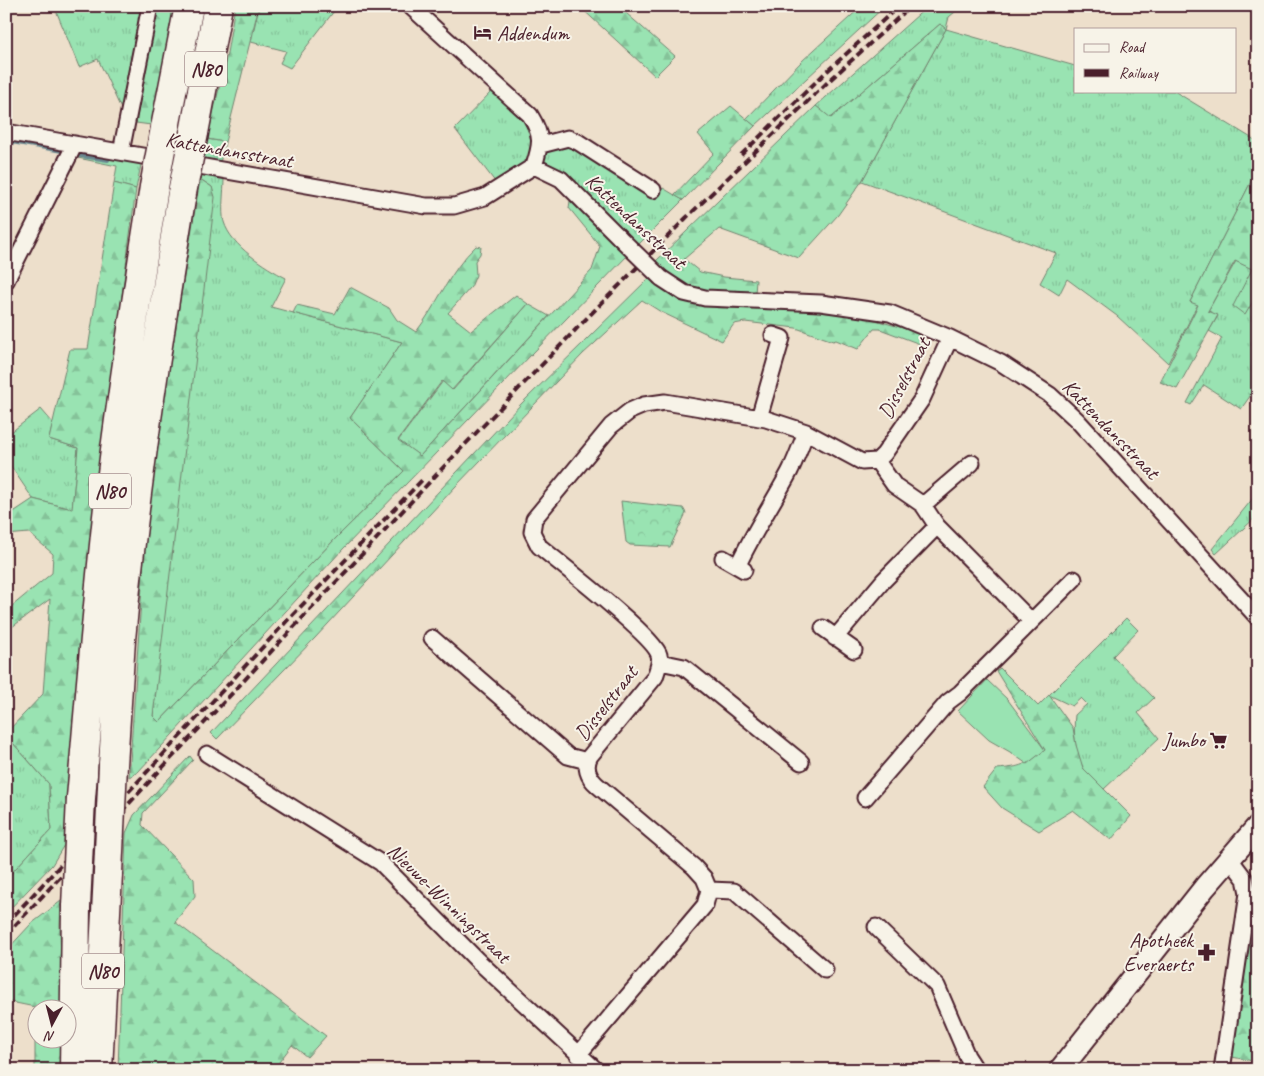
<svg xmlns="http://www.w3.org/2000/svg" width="1264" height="1076" font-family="Caveat,sans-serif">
<defs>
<pattern id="grass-tufts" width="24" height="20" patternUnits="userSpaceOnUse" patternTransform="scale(1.25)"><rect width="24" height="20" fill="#99e3b2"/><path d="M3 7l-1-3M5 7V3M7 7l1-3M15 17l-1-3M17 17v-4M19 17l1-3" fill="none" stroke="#85c299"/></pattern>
<pattern id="forest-firs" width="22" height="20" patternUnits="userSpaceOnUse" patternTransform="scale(1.25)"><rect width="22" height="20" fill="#99e3b2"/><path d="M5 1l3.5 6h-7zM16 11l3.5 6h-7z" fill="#85c299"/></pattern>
<pattern id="park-crowns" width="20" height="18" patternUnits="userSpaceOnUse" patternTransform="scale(1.25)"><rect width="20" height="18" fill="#99e3b2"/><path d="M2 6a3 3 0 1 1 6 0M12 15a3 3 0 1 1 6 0" fill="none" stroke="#85c299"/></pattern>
</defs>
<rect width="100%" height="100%" fill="#eddfcb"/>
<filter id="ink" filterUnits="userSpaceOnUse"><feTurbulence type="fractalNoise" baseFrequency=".02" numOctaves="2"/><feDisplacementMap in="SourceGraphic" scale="10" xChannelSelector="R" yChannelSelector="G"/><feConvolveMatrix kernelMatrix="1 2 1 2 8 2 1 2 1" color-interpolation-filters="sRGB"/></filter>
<g filter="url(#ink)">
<path fill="url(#grass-tufts)" stroke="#72816e" d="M59,6H147L122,111L98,59L79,67L55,8Z
M259,6H338L290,68L280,63L286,51L251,42Z
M862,6H885L755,126L746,119L802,61Z
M928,6H962L949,17L946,29L1075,66V91H1174L1258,142V168L1190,302L1198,304L1168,363L1117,316L1067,279L1059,295L1040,283L1056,253L862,181L946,29L940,24L830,119L816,106Z
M493,90C511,106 549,131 528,159C521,169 507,176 496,183L455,129Z
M207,139L225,142L220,163L202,160Z
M571,143L652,196L663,188L683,200L638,245L543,164L542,155L545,149Z
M77,150L142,160L136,189L114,183L117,166L73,157Z
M202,172L217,175L224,179C224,191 221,211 224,222C231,246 265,267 286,278L271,307L402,342L350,418L404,471L338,536L159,722L153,716L212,187L200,179Z
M1236,261L1253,269L1245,314L1258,293V385L1241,409L1204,385L1191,405L1187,403L1222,338L1209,331L1218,316L1208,311Z
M528,304L549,316L420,456L398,441L443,381L453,390Z
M41,409L53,423L49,439L78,448L72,509L33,499L6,459V436Z
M1258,492V515L1216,554L1212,549Z
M1126,618L1138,630L1113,656L1154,698L1138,713L1159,738L1104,789C1098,783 1088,776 1084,769C1075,754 1073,731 1075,715L1087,704L1081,698L1072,706L1049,695Z
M6,735L49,784L51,830L6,879Z"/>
<path fill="url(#forest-firs)" stroke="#72816e" d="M156,6H176L151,125L136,123Z
M235,6H259L225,142L207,139L226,59Z
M579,6H618L675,56L655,76Z
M940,24L946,29L862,181L838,215L799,258L719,229L684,259L700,272L724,277L756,280L755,294L694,289L678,282L655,262L816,106L831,118Z
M731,106L755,126L683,200L674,195L714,153L698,134Z
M1258,168V293L1245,315L1233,306L1252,269L1235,261L1208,311L1218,315L1177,389L1160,382L1198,305L1190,302Z
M200,179L212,187L215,197L153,716L159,722L338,536L404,471L350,418L402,342L293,313L297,305L335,314L350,287L389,308L397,320L416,332C438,304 450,270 476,246L481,247L480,254L475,261L476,275L471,287L448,313L471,331L516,295L528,304L452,390L442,381L398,440L420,456L592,270L600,246L569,208L570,201L629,254L343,549L138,772L129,777L148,498Z
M114,183L136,189L100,464L88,606L69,769L64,845L52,865L6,913V879L51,830L49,784L6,735V733L43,694L50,599L12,627L6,620V611L52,573L53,554L29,533L6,535V517L33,499L72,509L78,448L49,439L70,349H88Z
M651,276L661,287L685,300L728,308H776L861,316L910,330L923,335L920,344L880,329H874L858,349L836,340L833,341L796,328L745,322L734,324L722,341L661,312L642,300L583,354L455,487L315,638L217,739L211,733L522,403Z
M1000,668L1038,706L1049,695L1073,728L1076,745L1083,768L1131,816L1111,840L1073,810L1039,831L1002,808L983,787L997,769C1022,767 1025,765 1045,750L996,671Z
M190,756L193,760L143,813L142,825L194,879L195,896L175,922L326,1036L307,1057L292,1045L273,1070H118L126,833L134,815Z
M1258,885V1062L1232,1057Z
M61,901L60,925L62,1008H38V1038L62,1039L63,1070H35V1007L6,1001V951L31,924Z"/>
<path fill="url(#park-crowns)" stroke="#72816e" d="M621,501L683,508L686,513L670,547L630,545L626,542Z"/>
<path fill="#99e3b2" stroke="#72816e" d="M987,680L1008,700L1045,750L1027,764L1010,752L989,740L958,711Z"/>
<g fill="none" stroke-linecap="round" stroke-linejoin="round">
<path stroke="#6a8991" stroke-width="4" d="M6,141L62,151
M75,155L108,160"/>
<defs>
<path id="street" d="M410,6L530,115C543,136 541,144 534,166
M6,132L426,206H454L485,197L534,166L561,179L620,238
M541,145L568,138L578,142L653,190
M121,152L150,6
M661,278L684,293L705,298L821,303L890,313L950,338L1001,363L1050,395L1077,420L1258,618
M6,281L75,144
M759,418L782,338L773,335
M877,461L894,485L923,505L937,526L1031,621
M923,505L972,463
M723,558L744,570
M738,565C753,533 773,503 790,471C796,459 801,445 806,432
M823,628L854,650
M432,638L568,756L587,761
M835,638L883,581L937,526
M660,662L684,667L801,762
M207,754L381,863L477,960L596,1070
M865,798L948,702L960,693L1074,579
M709,890L734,891L825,970
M876,927L937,986L967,1056L976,1070
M578,1055L705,905L709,890L704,878L694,867L597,785C588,777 584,767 590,756L655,677C657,670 661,662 659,655C654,636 559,563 539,546L532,532L534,519L611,426L630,411L644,405L665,402L766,419L806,432L862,462L877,461L884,454L922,399L950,338
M1222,1070L1248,893L1245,879L1230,859"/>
<path id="secondary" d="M1060,1070L1205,887L1258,826"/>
<path id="highway" d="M165,128L189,6
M194,133L218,6
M113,765C116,724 118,682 121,640C134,491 158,342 182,193
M81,798C90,695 98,592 110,490C122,388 138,288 154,187
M74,1070L76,907
M98,1070L108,873"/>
</defs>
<use href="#street" stroke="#4a1f2b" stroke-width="19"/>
<use href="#secondary" stroke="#4a1f2b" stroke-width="25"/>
<use href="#highway" stroke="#4a1f2b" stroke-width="31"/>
<use href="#street" stroke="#f7f3e8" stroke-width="15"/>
<use href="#secondary" stroke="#f7f3e8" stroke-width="21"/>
<use href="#highway" stroke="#f7f3e8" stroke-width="28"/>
<path stroke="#4a1f2b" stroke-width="4" stroke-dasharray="8 4" stroke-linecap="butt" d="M741,155L824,74L899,6
M6,924L286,622L424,478
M6,935L453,457L584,321L686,218L830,80L911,6"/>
<defs>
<path id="street-bridge" d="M620,238L661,278"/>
<path id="highway-bridge" d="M154,187L165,128
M182,193L194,133
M108,873L113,765
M76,907L81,798"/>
</defs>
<use href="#street-bridge" stroke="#4a1f2b" stroke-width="19" stroke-linecap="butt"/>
<use href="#highway-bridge" stroke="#4a1f2b" stroke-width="31" stroke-linecap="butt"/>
<use href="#street-bridge" stroke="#f7f3e8" stroke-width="15"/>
<use href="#highway-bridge" stroke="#f7f3e8" stroke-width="28"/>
</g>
</g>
<defs>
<symbol id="hotel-bare" viewBox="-9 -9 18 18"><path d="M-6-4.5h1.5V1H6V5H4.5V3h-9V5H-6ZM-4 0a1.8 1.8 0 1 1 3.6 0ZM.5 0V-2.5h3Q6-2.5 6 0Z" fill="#4a1f2b" stroke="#f7f3e8" stroke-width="2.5" paint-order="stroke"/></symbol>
<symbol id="supermarket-bare" viewBox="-9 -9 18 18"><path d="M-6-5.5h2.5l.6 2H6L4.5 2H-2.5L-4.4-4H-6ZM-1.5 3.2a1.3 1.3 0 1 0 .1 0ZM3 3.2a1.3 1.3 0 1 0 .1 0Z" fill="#4a1f2b" stroke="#f7f3e8" stroke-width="2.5" paint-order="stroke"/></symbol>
<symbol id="pharmacy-bare" viewBox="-9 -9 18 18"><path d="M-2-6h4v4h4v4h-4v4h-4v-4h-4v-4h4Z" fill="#4a1f2b" stroke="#f7f3e8" stroke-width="2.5" paint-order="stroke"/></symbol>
</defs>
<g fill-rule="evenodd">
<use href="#hotel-bare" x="470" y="20" width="25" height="25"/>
<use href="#supermarket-bare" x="1206" y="728" width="25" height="25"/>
<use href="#pharmacy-bare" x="1194" y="940" width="25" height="25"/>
</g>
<g text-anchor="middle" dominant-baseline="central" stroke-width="4" stroke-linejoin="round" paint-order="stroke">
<g fill="#f7f3e8" stroke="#7e5f64" stroke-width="1">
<rect x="185" y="51.5" width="42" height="35" rx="4"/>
<rect x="89" y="473.5" width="42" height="35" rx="4"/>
<rect x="82" y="953.5" width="42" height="35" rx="4"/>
</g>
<g font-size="20" font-weight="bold" fill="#4a1f2b">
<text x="206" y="69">N80</text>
<text x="110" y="491">N80</text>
<text x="103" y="971">N80</text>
</g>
<g font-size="21" fill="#4a1f2b" stroke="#f7f3e8" text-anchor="end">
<text x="497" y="33" text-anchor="start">Addendum</text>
<text x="1205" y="740">Jumbo</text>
<text x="1193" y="940">Apotheek<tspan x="1193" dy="24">Everaerts</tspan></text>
</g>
<g font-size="21" fill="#4a1f2b" stroke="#f7f3e8">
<text transform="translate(229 150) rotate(10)">Kattendansstraat</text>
<text transform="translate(636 221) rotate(43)">Kattendansstraat</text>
<text transform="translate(904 378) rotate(-62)">Disselstraat</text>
<text transform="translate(1111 429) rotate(46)">Kattendansstraat</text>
<text transform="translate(606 703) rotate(-52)">Disselstraat</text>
<text transform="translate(449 903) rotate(44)">Nieuwe-Winningstraat</text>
</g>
</g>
<rect width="1264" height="1076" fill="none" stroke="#f7f3e8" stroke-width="25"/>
<rect x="12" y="12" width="1239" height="1051" fill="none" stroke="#4a1f2b" stroke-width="2" filter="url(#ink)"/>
<rect x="1074" y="28" width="162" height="65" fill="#f7f3e8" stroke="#b29e9c"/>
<rect x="1084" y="44" width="25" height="8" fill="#f7f3e8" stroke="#b29e9c"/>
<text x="1119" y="52" font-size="15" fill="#4a1f2b">Road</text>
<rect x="1084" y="69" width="25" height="8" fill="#4a1f2b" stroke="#b29e9c"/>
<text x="1119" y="78" font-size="15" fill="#4a1f2b">Railway</text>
<g transform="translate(52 1024) rotate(187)"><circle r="24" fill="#f7f3e8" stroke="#b29e9c"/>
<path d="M0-4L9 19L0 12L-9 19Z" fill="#4a1f2b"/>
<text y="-8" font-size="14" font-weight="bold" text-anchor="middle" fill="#4a1f2b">N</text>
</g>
</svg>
